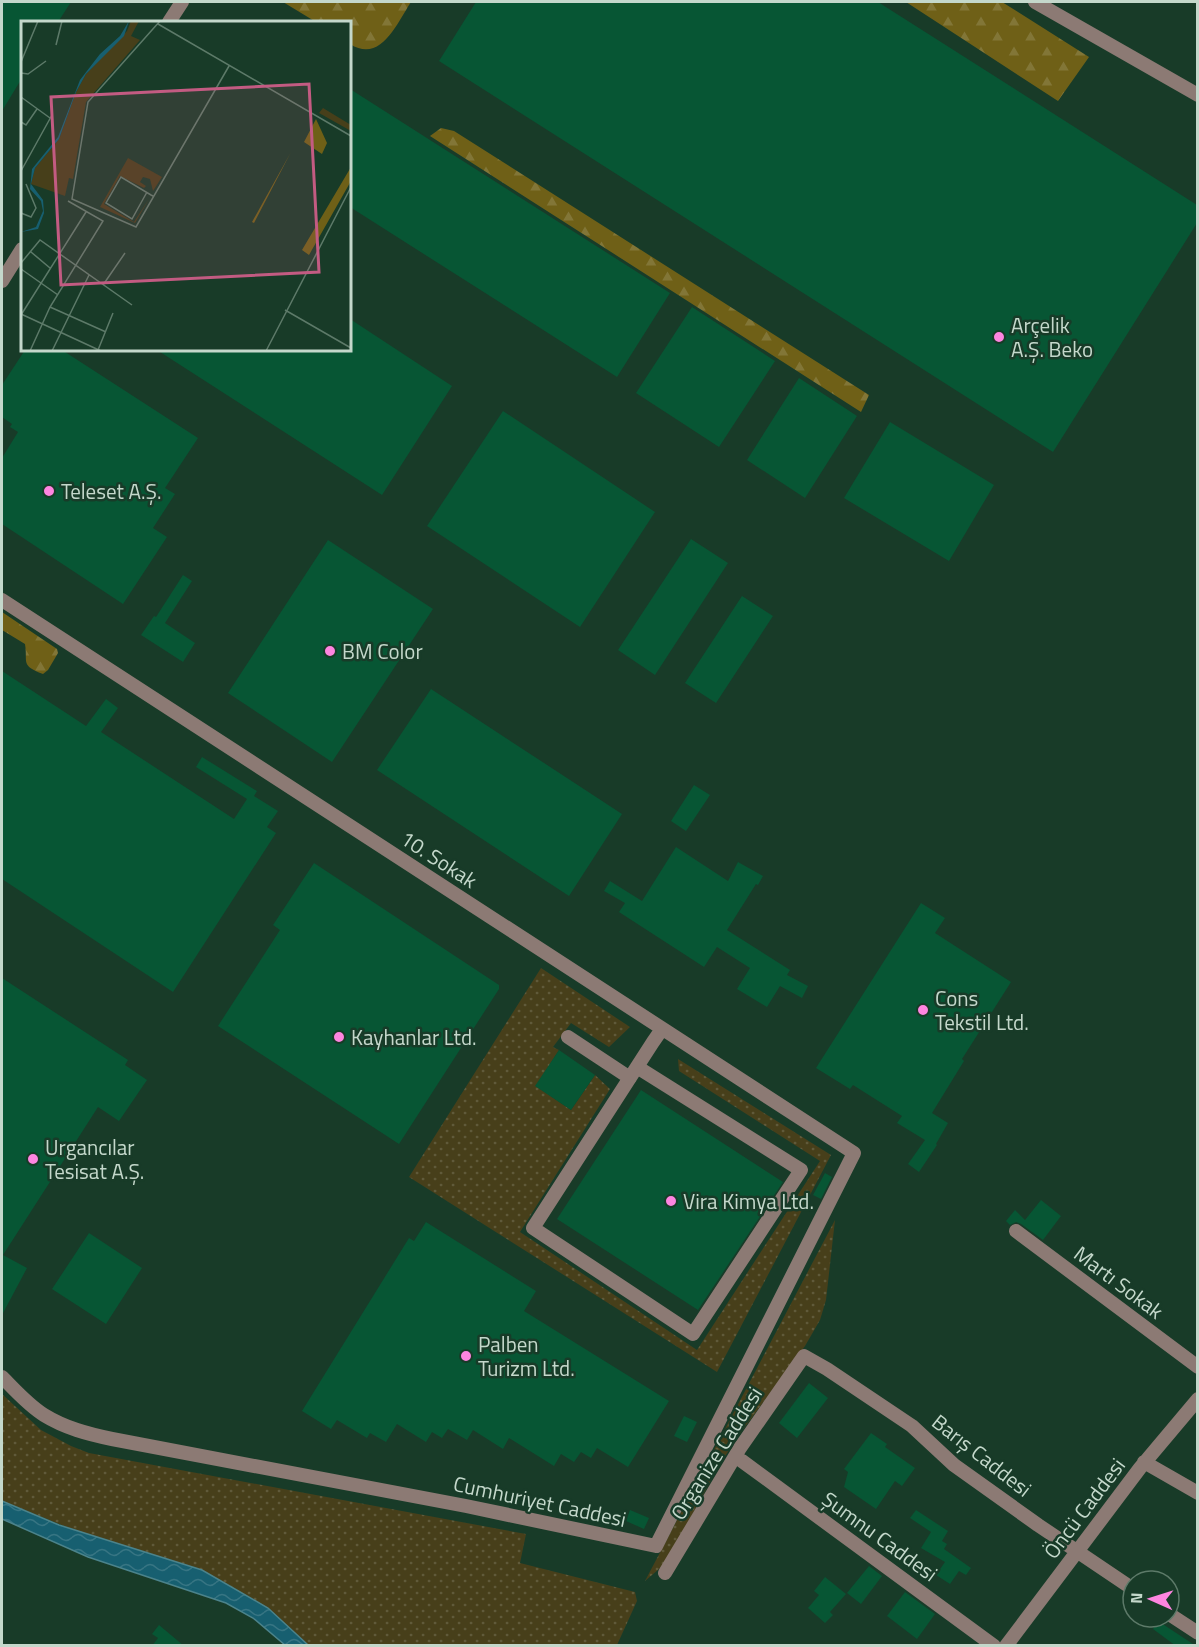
<svg xmlns="http://www.w3.org/2000/svg" width="1199" height="1647" font-family="'Titillium Web',sans-serif">
<defs>
<pattern id="grass-dots" width="8" height="8" patternUnits="userSpaceOnUse" patternTransform="scale(1.5)"><rect width="8" height="8" fill="#473f1a"/><path d="M2 2h.1M6 6h.1" fill="none" stroke="#605a3a" stroke-width="1.8" stroke-linecap="round"/></pattern>
<pattern id="forest-firs" width="22" height="20" patternUnits="userSpaceOnUse" patternTransform="scale(1.5)"><rect width="22" height="20" fill="#6f6017"/><path d="M5 1l3.5 6h-7zM16 11l3.5 6h-7z" fill="#827637"/></pattern>
<pattern id="water-waves" width="16" height="10" patternUnits="userSpaceOnUse" patternTransform="scale(1.5)"><rect width="16" height="10" fill="#175f70"/><path d="M0 5q4-4 8 0t8 0" fill="none" stroke="#377583"/></pattern>
</defs>
<rect width="100%" height="100%" fill="#183b28"/>
<path fill="url(#grass-dots)" d="M541,968L630,1027L609,1047L571,1023L553,1047L559,1050L536,1086L571,1110L595,1075L610,1089L520,1232L697,1350L820,1161L679,1071L678,1059L831,1155L717,1372L409,1177Z
M835,1220L826,1300L820,1320L805,1346L736,1439L717,1469L666,1563L645,1581Z
M2,1394L41,1430L71,1446L89,1453L526,1534L520,1563L635,1592L637,1601L617,1645H308L268,1608L2,1501Z"/>
<path fill="url(#forest-firs)" d="M283,2H411C397,23 381,64 350,44V22H316Z
M906,2H1002L1089,57L1058,101Z
M441,128L454,131L869,395L861,412L430,136Z
M2,612L57,649L58,653L48,670L43,674C20,665 28,663 25,644L2,630Z"/>
<path fill="url(#water-waves)" stroke="#4b838b" stroke-width="1.5" d="M2,1501L59,1525L202,1570L268,1608L308,1645H285L253,1618L226,1603L88,1557L2,1519Z"/>
<path fill="#075634" d="M2,2H71L58,22H22V78L2,111Z
M476,2H878L1197,205V223L1053,452L439,61Z
M350,89L670,293L617,377L350,207Z
M692,307L775,361L719,447L636,393Z
M350,319L452,386L382,495L157,350H350Z
M25,350H62L198,438L165,488L175,494L153,528L167,537L123,604L2,524V458L18,432L10,427L12,424L2,417V385Z
M799,378L857,416L805,498L747,460Z
M503,411L655,512L580,627L427,526Z
M890,422L994,485L949,561L844,498Z
M691,539L728,563L655,675L618,650Z
M328,540L433,609L332,762L228,693Z
M183,575L192,581L165,623L195,643L183,662L141,635L154,616L156,617Z
M742,596L773,616L716,703L685,683Z
M2,671L86,726L106,699L118,708L101,732L234,819L247,799L196,767L202,757L257,791L254,796L278,811L267,827L276,833L173,992L2,879Z
M431,689L622,814L569,896L377,770Z
M694,785L710,795L686,831L671,821Z
M676,847L728,881L738,862L763,876L758,885L756,884L727,930L790,970L787,975L808,986L802,998L780,986L767,1007L737,989L750,968L717,947L704,967L619,912L625,903L604,891L610,881L642,901Z
M314,863L499,985V989L399,1144L218,1026L280,930L273,925Z
M921,903L945,918L935,933L1011,982L962,1059L964,1061L932,1113L948,1123L936,1144L937,1145L919,1172L908,1164L925,1140L897,1123L902,1116L853,1085L850,1089L816,1068Z
M2,978L128,1060L125,1065L147,1080L119,1121L98,1107L3,1255L27,1268L2,1315Z
M559,1050L595,1075L571,1110L535,1086Z
M641,1090L783,1182L698,1310L557,1219Z
M825,1173L832,1177L821,1199L813,1195Z
M1041,1200L1061,1216L1043,1240L1021,1224L1016,1222L1010,1225L1006,1221L1015,1210L1025,1220Z
M426,1222L536,1291L524,1311L669,1401L628,1467L597,1448L591,1458L581,1452L574,1462L561,1454L554,1466L509,1438L503,1449L473,1430L467,1440L448,1429L442,1438L432,1432L426,1442L397,1424L386,1442L370,1433L367,1438L337,1420L331,1429L302,1411L409,1238L414,1241Z
M89,1233L142,1268L106,1324L52,1289Z
M809,1383L828,1398L797,1438L779,1423Z
M684,1416L697,1422L687,1442L674,1436Z
M871,1433L887,1444L885,1447L915,1468L902,1486L895,1481L876,1509L844,1487L848,1472L844,1469Z
M630,1510L649,1518L644,1529L626,1521Z
M916,1510L948,1531L942,1541L947,1544L944,1549L971,1568L966,1575L959,1571L950,1584L936,1575L945,1562L921,1548L931,1532L910,1518Z
M869,1566L882,1576L861,1604L847,1593Z
M825,1577L846,1594L830,1612L833,1615L825,1623L808,1608L819,1595L814,1591Z
M905,1592L935,1614L917,1639L887,1616Z
M1158,1621L1196,1646H1176L1153,1629Z
M159,1625L184,1646H152L158,1638L152,1634Z"/>
<g fill="none" stroke-linecap="round" stroke-linejoin="round">
<path stroke="#8c7a74" stroke-width="14" d="M1035,2L1198,95
M169,22L182,2
M2,281L22,249
M2,600L854,1153L656,1546L466,1506L112,1439C88,1434 65,1428 44,1415C28,1405 15,1390 2,1377
M568,1037L630,1078
M637,1067L801,1170L693,1334L533,1228L653,1042L662,1029
M1016,1231L1198,1367
M742,1461L994,1646
M1144,1462L1198,1493
M665,1573L740,1448L804,1356L827,1369L912,1426L954,1465L1038,1525L1133,1589
M1169,1614L1198,1633
M1006,1646L1140,1468L1198,1399"/>
</g>
<g fill="#fe85e0" stroke="#183b28" stroke-width="2">
<circle cx="999" cy="337" r="6"/>
<circle cx="49" cy="491" r="6"/>
<circle cx="330" cy="651" r="6"/>
<circle cx="923" cy="1010" r="6"/>
<circle cx="339" cy="1037" r="6"/>
<circle cx="33" cy="1159" r="6"/>
<circle cx="671" cy="1201" r="6"/>
<circle cx="466" cy="1356" r="6"/>
</g>
<g text-anchor="middle" dominant-baseline="central" stroke-width="5" stroke-linejoin="round" paint-order="stroke">
<g font-size="21" fill="#c4d8cb" stroke="#183b28" text-anchor="start">
<text x="1011" y="325">Arçelik<tspan x="1011" dy="24">A.Ş. Beko</tspan></text>
<text x="61" y="491">Teleset A.Ş.</text>
<text x="342" y="651">BM Color</text>
<text x="935" y="998">Cons<tspan x="935" dy="24">Tekstil Ltd.</tspan></text>
<text x="351" y="1037">Kayhanlar Ltd.</text>
<text x="45" y="1147">Urgancılar<tspan x="45" dy="24">Tesisat A.Ş.</tspan></text>
<text x="683" y="1201">Vira Kimya Ltd.</text>
<text x="478" y="1344">Palben<tspan x="478" dy="24">Turizm Ltd.</tspan></text>
</g>
<g font-size="21" fill="#c4d8cb" stroke="#183b28">
<text transform="translate(439 859) rotate(33)">10. Sokak</text>
<text transform="translate(1119 1282) rotate(37)">Martı Sokak</text>
<text transform="translate(716 1453) rotate(-58)">Organize Caddesi</text>
<text transform="translate(982 1455) rotate(38)">Barış Caddesi</text>
<text transform="translate(540 1501) rotate(12)">Cumhuriyet Caddesi</text>
<text transform="translate(1084 1508) rotate(-53)">Öncü Caddesi</text>
<text transform="translate(880 1536) rotate(36)">Şumnu Caddesi</text>
</g>
</g>
<g transform="translate(21 21)">
<rect width="330" height="330" fill="#183b28"/>
<path d="M110,0H118L110,15L119,19L65,81L52,158L48,157L44,175L10,163L14,147L38,118L55,71L65,53L106,10ZM302,87L330,104V110L298,92ZM107,137L141,156L132,170L129,158L122,156L119,161L125,165L123,167L99,155L83,183L113,201L128,178L114,202L79,186Z" fill="#473f1a"/>
<path d="M295,98L306,122L301,133L283,121ZM270,131L233,202L231,201ZM330,146V160L288,234L281,229Z" fill="#6f6017"/>
<path d="M108,0L103,15L65,53L55,71L38,118L14,147L10,163L22,179L23,192L17,208L0,211L15,206L22,190L20,180L9,168L11,148L37,116L59,59L79,33L99,15Z" fill="#175f70"/>
<path fill="none" stroke="#5d7a69" stroke-width="1.5" d="M139,0L67,81L51,178L115,206L208,45M137,3L330,115M35,24L41,0M0,41L17,0M0,52L7,53L25,40M0,76L29,97M0,101L5,104L16,88M0,150L31,94M126,171L111,198L85,182L100,156L130,174L132,175M0,192L10,196L15,187L5,163M10,231L29,247M0,242L19,219L111,284M0,248L37,274M82,264L104,232M29,286L85,311M264,289L330,327M0,293L80,330M0,294L65,191M77,329L92,292M9,330L29,286L82,200L47,180M31,330L68,254M245,330L330,166"/>
<path fill="#c35b82" fill-opacity="0.15" stroke="#c35b82" stroke-width="3" d="M288,63L298,251L40,264L30,76Z"/>
<rect width="330" height="330" fill="none" stroke="#c4d8cb" stroke-width="3"/>
</g>
<rect width="1199" height="1647" fill="none" stroke="#c4d8cb" stroke-width="6"/>
<g transform="translate(1151 1599) rotate(273)"><circle r="28" fill="#183b28" stroke="#5d7a69" stroke-width="1.5"/>
<path d="M0-4.5L10 22L0 15L-10 22Z" fill="#fe85e0"/>
<text y="-9" font-size="16" font-weight="bold" text-anchor="middle" fill="#c4d8cb">N</text>
</g>
</svg>
